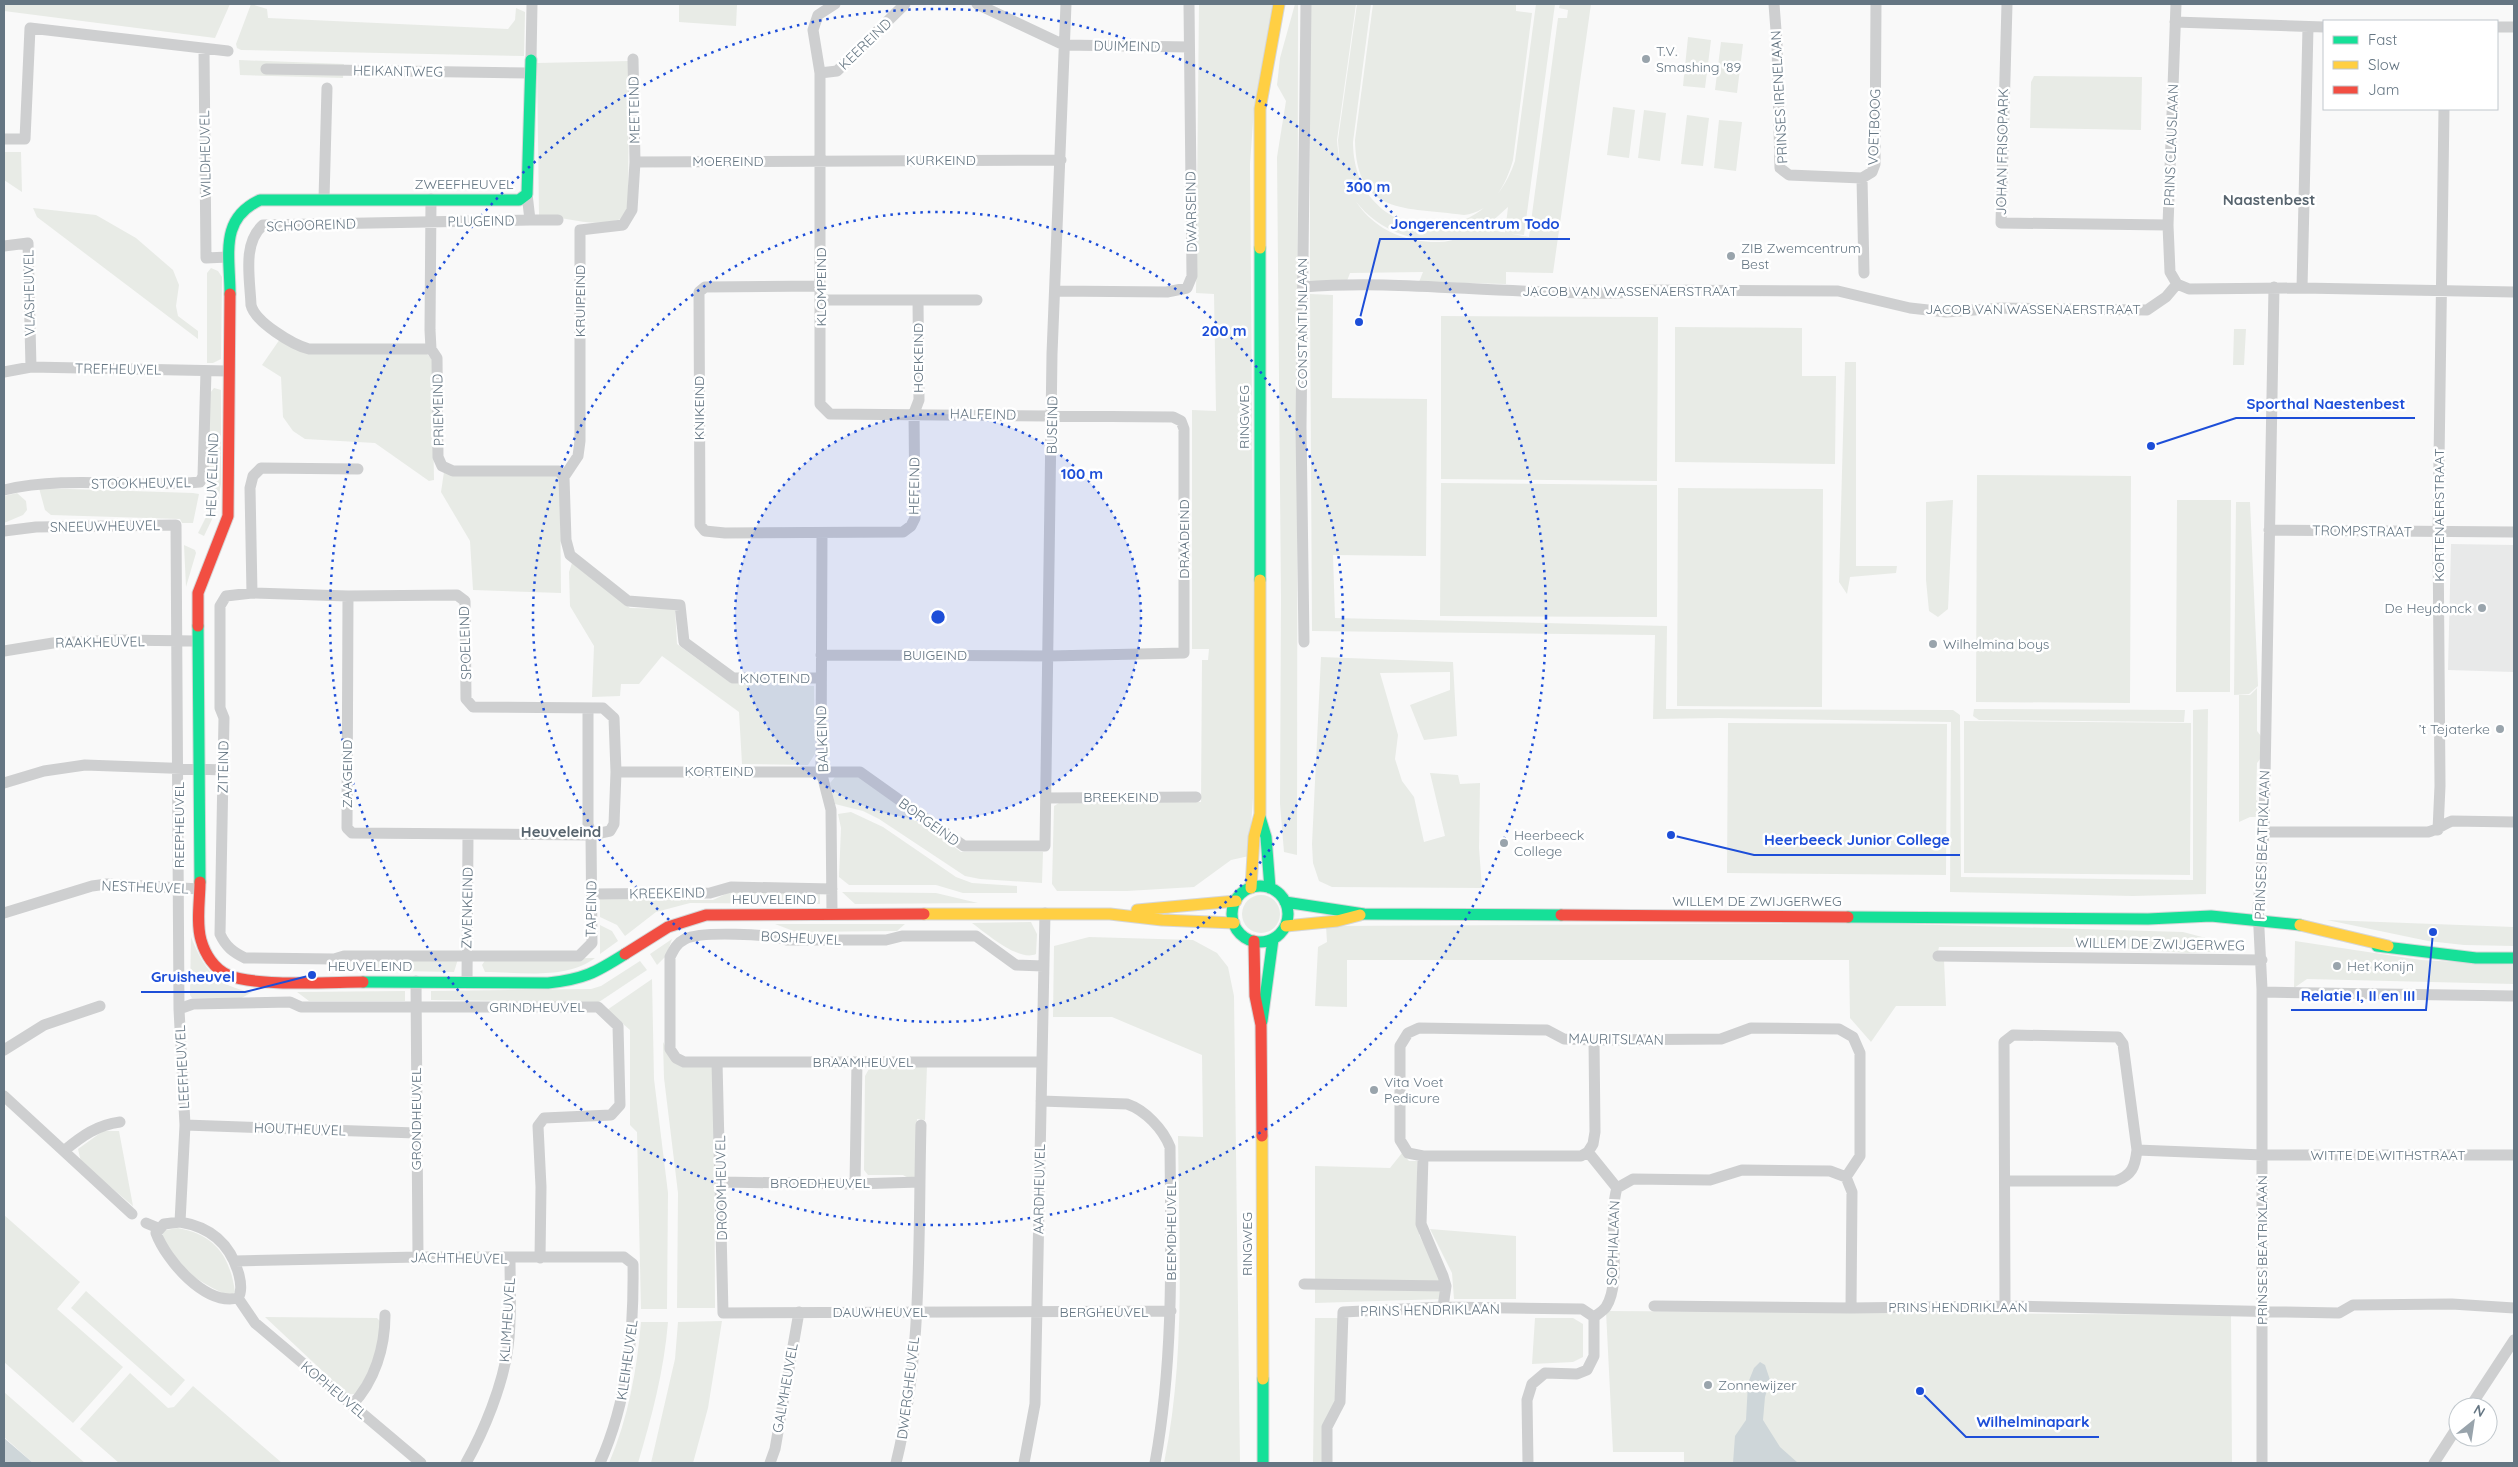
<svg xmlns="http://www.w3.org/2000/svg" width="2518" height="1467" font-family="Quicksand,sans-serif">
<rect width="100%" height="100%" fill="#f9f9f9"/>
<path fill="#e8e9e9" d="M2451,544L2514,545V672L2448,670Z"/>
<path fill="#e8ebe6" d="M4,4H230L215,38L4,11Z
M251,4L267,9L268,18L508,29L515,20L516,8L525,12L524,56L241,50L237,48L236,44Z
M679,4L737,5L736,26L679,22Z
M1199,4H1273L1254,108L1250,164L1254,652L1253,798L1249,856L1231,860L1194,887L1127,891H1057L1052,884L1054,806L1059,803L1201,802L1202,660H1208L1209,649H1192V410L1216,411L1214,294L1196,293Z
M1295,4H1298L1297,855L1284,852L1280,804L1281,598L1277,157L1286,101L1277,85L1280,58Z
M1310,4H1356L1337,140C1341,199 1375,243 1439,242C1454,242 1465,235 1479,231C1491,228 1516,235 1529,237L1558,18H1567L1568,10L1559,8L1560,4H1591L1553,273L1506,272V284L1419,282L1423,272L1350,273L1347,281H1310Z
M1357,4H1371L1353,142C1353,242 1483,259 1515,161L1536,4H1555L1524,235L1505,233L1508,207C1499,215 1489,225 1478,231C1431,255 1365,232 1345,182C1340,168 1339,154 1338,140Z
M1373,4H1516V11L1532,13L1513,160C1506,185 1492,212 1464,215C1406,207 1356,216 1355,140Z
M1688,37L1711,40L1705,88L1683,86Z
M1721,42L1743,44L1737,93L1715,90Z
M239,60L344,64L343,78L240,75Z
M629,61L628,210L625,217C600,230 565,217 539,215L537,63Z
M2034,76L2142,77L2141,130L2030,128L2031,82Z
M1613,107L1635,110L1629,158L1607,155Z
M1644,110L1666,113L1660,161L1638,158Z
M1687,115L1709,118L1703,166L1681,164Z
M1719,120L1742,122L1736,171L1714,168Z
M4,152H21L22,192L4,180Z
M33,208L96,215L136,238L173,270L179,285L176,306L178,316L198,331V339L37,217Z
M211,268L218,271L222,277L221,359L213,363H207V273Z
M1310,294L1333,295L1332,398L1427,399L1426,556L1333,555L1335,618L1667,626L1666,709L1953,710L1960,715L1961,877L2193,880V710L2208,709L2206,894L2133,896L1950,892L1951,722L1719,718L1653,719L1655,635L1312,631Z
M1441,316L1658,317L1657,481L1441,479Z
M1675,327L1802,328V376H1836L1835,464L1675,462Z
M2234,329H2246L2244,365H2233Z
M280,339L302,352H425L432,359L434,480L429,481L375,443L305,439L293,431L283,417L281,377L262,365Z
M1845,362H1856V566H1897L1896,573L1850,577L1847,594L1839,582Z
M214,388L221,390V484L216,511L204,536L198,533L207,515L210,393Z
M444,472L556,474L560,480L561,593L473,590L470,541L441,492Z
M1977,475L2131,476L2130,703L1976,702Z
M1441,483L1657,485V617L1440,616Z
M39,488L193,493L199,494L193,523H182L180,519L51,515L45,510Z
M1678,488L1823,489L1822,707L1677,706Z
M17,493L26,501L27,510L23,515L4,523V496Z
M1953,500L1948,609L1938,617L1929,611L1926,580V502Z
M2177,500H2231L2230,692H2176Z
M2236,502H2250L2258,686L2249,694L2234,695Z
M184,545L195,550L196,553L186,587Z
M572,563L630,608L675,609L677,644L731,683L814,686L815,754L808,765L742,764L739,712L662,656L639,684H621L620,696L592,697L594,646L570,606L569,572Z
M1321,657L1453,662L1457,736L1424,740L1410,705L1450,690V672L1380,673L1398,735L1395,759L1402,781L1414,797L1424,842L1445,836L1430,773L1458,775L1460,784L1480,783L1479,848L1482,888L1332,887L1319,881L1313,863L1312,844Z
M2257,688V731L2261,736V758L2257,763L2256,800L2261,804L2260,817H2250L2239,822V695H2250Z
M1974,709H1984L2185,710L2184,722L1979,720L1973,716Z
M1964,721L2191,723L2190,875L1964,873Z
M1728,723L1947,724L1946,875L1727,873Z
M859,776L961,852H1043L1042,883L980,879L965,876L879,819L863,811L835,804L830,783L835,777Z
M851,812L883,827L956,877L972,883L1017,886V893H963L936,885H849L839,877L841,828L838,814Z
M730,892H820V904L690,903L656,912L625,936L617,925L600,917V899L713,900Z
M842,892L936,893L978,903L855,904Z
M1242 914a19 19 0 1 1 38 0a19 19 0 1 1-38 0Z
M2327,920L2514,927V946L2464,945L2428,941Z
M1031,922L1037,934L1036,954C1019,962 987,934 972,923Z
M1873,923L2183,932L2225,943V951L2188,953L2103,947H1939L1936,960H1944L1946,1006H1896L1871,1042L1850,1018L1849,960H1347V1007L1315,1006L1318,947L1327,942L1326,926Z
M775,924H905L897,931L796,932Z
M600,925L612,931L618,941L600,954Z
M191,937C204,969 216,986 252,992L240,999L192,998L190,995Z
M1089,937L1193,940L1217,953L1228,967L1234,996L1240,1463H1164C1186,1356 1179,1245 1178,1136L1203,1137L1202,1055L1112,1017H1053L1054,946Z
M672,939L666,956L657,965L650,954Z
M2295,941L2421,960L2514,965V984L2307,979L2294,988Z
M595,958C566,980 520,972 485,972L482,965L486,959Z
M348,959H458L454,972L340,970Z
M640,961L647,970L599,1002L431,1000V991L591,989L601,986Z
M652,979L654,1079L668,1193L667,1309H641L637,1132L630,1125V1030L607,1010Z
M405,991V1001H309L297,992Z
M663,1042L673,1060L712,1066L714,1077L715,1308H677L678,1193L664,1078Z
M927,1066L925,1120L917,1119L916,1182L903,1175H868L864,1170L865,1076L870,1067Z
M103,1131H119L133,1206L81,1162L78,1149Z
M1402,1153L1409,1161H1417L1419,1235L1441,1276L1443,1299L1315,1303V1166L1390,1168Z
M4,1215L80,1282L57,1309L123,1367L73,1423L4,1362Z
M178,1228C215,1235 230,1256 235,1292L229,1296C203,1284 167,1265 162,1233L166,1230Z
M1430,1229L1516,1236V1299H1454L1452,1273Z
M86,1291L185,1380L171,1396L71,1308Z
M1606,1311L2231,1315L2232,1463H1684V1452H1613Z
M265,1317L377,1318L382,1323L373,1364L356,1394H347Z
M1315,1318H1338L1337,1397L1325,1463H1313Z
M1535,1318H1573L1583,1324V1357L1573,1362L1532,1364Z
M722,1321L708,1408L693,1463H651L675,1359L678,1322Z
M641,1322H668C664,1371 652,1416 638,1463H609C628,1419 637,1370 641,1322Z
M130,1373L168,1408L174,1407L193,1386L282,1463H119L80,1429Z
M4,1392L85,1463H33L4,1437Z"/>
<path fill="#ced6d9" d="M1760,1362L1765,1365L1770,1380L1765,1397L1763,1420L1780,1447L1798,1463H1733L1735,1436L1746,1420L1748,1383L1754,1368Z
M4,1437V1438L33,1463H4Z"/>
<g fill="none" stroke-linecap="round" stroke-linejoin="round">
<defs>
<path id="fast" d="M1260,248V580
M230,294C230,255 219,219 260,200H519L527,194L531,60
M198,626L200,882
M1260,817L1266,837L1270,888
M1232 914a28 28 0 1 1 56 0a28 28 0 1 1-56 0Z
M1285,902L1364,914L1561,915
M1848,917L2148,919L2211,916L2300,925
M2377,946L2476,958H2514
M363,982L548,983C584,979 595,973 625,954
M1262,1021L1273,939
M1263,1379V1463"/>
<path id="slow" d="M1260,248V109L1279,4
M1251,888L1254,837L1260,814V580
M1137,910L1236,901
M924,914H1110L1162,920L1234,923
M2300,925L2388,946
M1286,926L1337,921L1360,915
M1262,1136L1263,1379"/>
<path id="jam" d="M198,626V593L228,516L230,294
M200,882C200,899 196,923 201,940C205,954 214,969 228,975C255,987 331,982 363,982
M1561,915L1848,917
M1254,941L1255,996L1261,1025L1262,1136
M625,954L668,927L706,915L924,914"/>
</defs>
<use href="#fast" stroke="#d5d6d7" stroke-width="13"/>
<use href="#slow" stroke="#d5d6d7" stroke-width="13"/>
<use href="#jam" stroke="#d5d6d7" stroke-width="13"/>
<path stroke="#cecfd0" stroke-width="11" d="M977,4L1064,45L1189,47
M1774,4L1777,44L1780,168L1789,175L1862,178L1872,172L1875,164L1876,4
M2007,4L2001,223L2168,225
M2176,4L2168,225L2170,272L2177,284
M2175,22L2324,27
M2497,27H2514
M204,50L206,258L228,257
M531,60L532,4
M266,69L530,73
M820,73L837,71L905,4
M4,139H25L30,28L228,51
M635,162L1061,160
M1862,178L1864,273
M324,199L327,88
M431,199L430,330L431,349L437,358L438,457L442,466L453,471H559L564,477
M530,220H558
M4,246L28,243L31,367
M821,286L705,287L699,292L700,525L705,531L725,533L903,532L911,526L915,518L914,413L919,400L918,301
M1303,287C1387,280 1471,291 1556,292C1586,293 1617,295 1647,290L1838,291L1910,308L1946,312L2001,308L2147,310L2166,297L2177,284L2189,289L2302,288L2514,292
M2302,288L2308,27
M1056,291L1167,292L1187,288L1192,276L1189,4
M821,300H977
M431,349H309C293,345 255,322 251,305C250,279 242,243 263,225L530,220L527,194
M4,372L31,367L228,371
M358,469L261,468L253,476L250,488L252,593L226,596L220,606V708L224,718L220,934C226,947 233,952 245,958L334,959L344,956H579L592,943L591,835L588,824V708
M564,477L578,456L580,441V230L623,225L632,210L635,162L633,59
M564,477L566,540L570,555L628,601L680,605L684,642L733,678H821
M4,490C67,475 135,488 200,482L203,476L206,371
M2269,530L2514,532
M4,531L36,527L176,525L179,1009L185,1125L180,1222
M822,534L821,771L831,810L832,914
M252,593L348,596L457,595L465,601L466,699L473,707L603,708L614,718L616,772L614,824L610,831L591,835L352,833L347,828L348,596
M1304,642L1301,427L1306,4
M4,651L53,643L116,640L198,641
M821,655L1049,656L1184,653V429L1181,421L1173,417L830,414L820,404V73L813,30L818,15L835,4
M616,772H860L964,846H1045L1052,354L1066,4
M4,783L44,771L85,765L223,770
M1047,798L1196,797
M2438,830L2440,786L2438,532L2444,109
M2264,832H2428C2438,830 2443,824 2452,821L2514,822
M592,894L710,893L731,887L832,889
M4,913L92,886L107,884L200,889
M1938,956L2262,960
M416,981L418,1257
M467,982L468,835
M2262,992L2514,996
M179,1009L193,1004L290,1002L301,1007H598L618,1026L620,1105L611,1115L544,1118L538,1126L541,1187L540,1258
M4,1050L44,1025L100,1006
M717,1062L723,1313L1171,1311
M1042,1062H684L676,1058L670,1049V957C674,949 677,943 685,939C701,931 770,934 787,940H886L902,936H976L1016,965L1043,966
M4,1096L132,1214
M1041,1101L1127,1104C1145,1110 1163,1129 1170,1147C1171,1253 1174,1359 1155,1463
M185,1125L416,1133
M65,1150C82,1136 97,1125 120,1122
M2137,1150L2263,1155H2514
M1588,1152L1581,1156H1423L1408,1153L1400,1140V1046L1408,1033L1419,1028L1547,1030L1564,1039L1594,1040L1721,1039L1751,1028L1839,1029L1853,1037L1860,1053V1156L1846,1177L1852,1192L1851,1308
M1423,1156L1421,1224L1443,1276L1446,1286L1443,1307
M2005,1181H2116C2132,1175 2135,1167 2137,1150L2123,1044L2118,1037L2013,1035L2004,1042L2005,1306
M721,1182L855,1184L920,1182
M855,1184L857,1062
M1617,1188L1633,1179L1710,1180L1742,1170L1830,1171L1846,1177
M180,1222C211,1227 231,1245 239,1275C241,1283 242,1292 238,1298C205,1306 166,1260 156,1233L164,1224Z
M146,1223L158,1228
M235,1261L418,1257H624L633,1264C634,1333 628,1400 600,1463
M1304,1284L1446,1286
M238,1298L255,1323L421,1463
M1654,1306L1851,1308L2005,1306L2339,1313L2353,1305L2452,1304L2514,1308
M352,1405C375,1381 385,1347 385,1315
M2470,1407L2514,1340
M466,1463C484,1431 503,1385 508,1347C512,1318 510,1288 510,1259
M770,1463L775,1449L799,1312
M896,1463C923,1354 918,1238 921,1125
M1024,1463L1035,1404L1045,913
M1327,1463V1427L1340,1402L1343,1312L1443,1307L1582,1309L1594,1317C1598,1314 1603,1311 1606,1307C1623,1281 1607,1221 1617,1188L1588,1152L1593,1144L1595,1132L1594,1040
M1528,1463L1527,1400L1532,1384L1545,1373L1577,1374L1587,1370L1594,1356V1317
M2262,1463V989L2258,909L2264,832L2274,287
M2434,1463L2458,1426"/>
<use href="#fast" stroke="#16e098" stroke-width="11"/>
<use href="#slow" stroke="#ffcf43" stroke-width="11"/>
<use href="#jam" stroke="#f24e42" stroke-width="11"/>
</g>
<circle cx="938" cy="617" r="203" fill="#1d4ed8" fill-opacity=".12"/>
<g fill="none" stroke="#1d4ed8" stroke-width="2.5" stroke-dasharray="2.5 5">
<circle cx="938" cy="617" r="203"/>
<circle cx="938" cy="617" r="405"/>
<circle cx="938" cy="617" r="608"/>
</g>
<g fill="#99a4ac" stroke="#fff" stroke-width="2">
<circle cx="1646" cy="59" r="5"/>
<circle cx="1731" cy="256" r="5"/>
<circle cx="2482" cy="608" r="5"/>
<circle cx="1933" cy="644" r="5"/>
<circle cx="2500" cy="729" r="5"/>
<circle cx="1504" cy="843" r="5"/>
<circle cx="2337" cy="966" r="5"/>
<circle cx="1374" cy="1090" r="5"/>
<circle cx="1708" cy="1385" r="5"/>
</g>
<g text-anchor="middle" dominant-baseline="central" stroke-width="5" stroke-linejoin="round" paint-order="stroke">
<g font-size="14" fill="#657683" stroke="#fff">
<text transform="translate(865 44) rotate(-44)">KEEREIND</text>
<text transform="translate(1127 46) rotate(1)">DUIMEIND</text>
<text transform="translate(398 71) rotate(1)">HEIKANTWEG</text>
<text transform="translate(1779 97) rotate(-93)">PRINSES IRENELAAN</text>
<text transform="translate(634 110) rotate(-91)">MEETEIND</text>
<text transform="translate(1874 127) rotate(-88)">VOETBOOG</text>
<text transform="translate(2171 145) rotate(-88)">PRINS CLAUSLAAN</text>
<text transform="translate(2002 152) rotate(-89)">JOHAN FRISOPARK</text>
<text transform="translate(205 154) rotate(-91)">WILDHEUVEL</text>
<text x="941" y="160">KURKEIND</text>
<text x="728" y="161">MOEREIND</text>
<text x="464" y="184">ZWEEFHEUVEL</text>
<text transform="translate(1191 212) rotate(-91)">DWARSEIND</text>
<text transform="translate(481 221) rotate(-1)">PLUGEIND</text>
<text transform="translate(311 225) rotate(-2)">SCHOOREIND</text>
<text transform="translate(821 287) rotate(-90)">KLOMPEIND</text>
<text x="1630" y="291">JACOB VAN WASSENAERSTRAAT</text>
<text transform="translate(29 293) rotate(-91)">VLASHEUVEL</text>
<text transform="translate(580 301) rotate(-90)">KRUIPEIND</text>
<text x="2033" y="309">JACOB VAN WASSENAERSTRAAT</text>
<text transform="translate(1302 323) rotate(-90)">CONSTANTIJNLAAN</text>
<text transform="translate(918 358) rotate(-90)">HOEKEIND</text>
<text transform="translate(118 369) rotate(1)">TREFHEUVEL</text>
<text transform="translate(699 408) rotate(-90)">KNIKEIND</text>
<text transform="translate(438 410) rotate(-91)">PRIEMEIND</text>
<text transform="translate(983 414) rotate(1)">HALFEIND</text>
<text transform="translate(1244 417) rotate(-90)">RINGWEG</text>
<text transform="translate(1052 425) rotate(-89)">BUSEIND</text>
<text transform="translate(212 475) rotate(-88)">HEUVELEIND</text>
<text transform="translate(141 483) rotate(-1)">STOOKHEUVEL</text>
<text transform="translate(914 486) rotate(-89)">HEFEIND</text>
<text transform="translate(2439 515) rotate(-90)">KORTENAERSTRAAT</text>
<text transform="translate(105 526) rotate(-1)">SNEEUWHEUVEL</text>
<text transform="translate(2362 531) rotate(1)">TROMPSTRAAT</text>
<text transform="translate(1184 539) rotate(-90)">DRAADEIND</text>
<text transform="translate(100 642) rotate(-1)">RAAKHEUVEL</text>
<text transform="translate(465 643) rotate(-92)">SPOELEIND</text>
<text x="935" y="655">BUIGEIND</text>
<text x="775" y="678">KNOTEIND</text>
<text transform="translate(822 739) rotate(-92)">BALKEIND</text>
<text transform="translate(223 767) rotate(-89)">ZITEIND</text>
<text x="719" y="771">KORTEIND</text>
<text transform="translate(347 774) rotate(-90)">ZAAGEIND</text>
<text x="1121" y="797">BREEKEIND</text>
<text transform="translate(929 822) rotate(36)">BORGEIND</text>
<text transform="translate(179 825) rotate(-90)">REEPHEUVEL</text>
<text transform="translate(2262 845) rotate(-88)">PRINSES BEATRIXLAAN</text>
<text transform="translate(145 887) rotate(2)">NESTHEUVEL</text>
<text transform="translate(667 893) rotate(-1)">KREEKEIND</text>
<text x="774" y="899">HEUVELEIND</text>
<text x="1757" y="901">WILLEM DE ZWIJGERWEG</text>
<text transform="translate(467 908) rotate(-89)">ZWENKEIND</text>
<text transform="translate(591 909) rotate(-89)">TAPEIND</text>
<text transform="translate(801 938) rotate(3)">BOSHEUVEL</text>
<text transform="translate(2160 944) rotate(1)">WILLEM DE ZWIJGERWEG</text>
<text x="370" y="966">HEUVELEIND</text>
<text x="537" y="1007">GRINDHEUVEL</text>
<text transform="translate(1616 1039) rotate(1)">MAURITSLAAN</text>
<text x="863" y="1062">BRAAMHEUVEL</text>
<text transform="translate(182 1067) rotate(-93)">LEEFHEUVEL</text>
<text transform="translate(416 1119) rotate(-90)">GRONDHEUVEL</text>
<text transform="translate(300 1129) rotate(2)">HOUTHEUVEL</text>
<text x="2388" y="1155">WITTE DE WITHSTRAAT</text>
<text x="820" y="1183">BROEDHEUVEL</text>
<text transform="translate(721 1188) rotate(-91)">DROOMHEUVEL</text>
<text transform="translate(1039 1189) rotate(-89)">AARDHEUVEL</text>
<text transform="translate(1171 1231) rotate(-90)">BEEMDHEUVEL</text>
<text transform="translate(1613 1243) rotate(-88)">SOPHIALAAN</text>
<text transform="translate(1247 1244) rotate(-90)">RINGWEG</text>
<text transform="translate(2262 1250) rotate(-90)">PRINSES BEATRIXLAAN</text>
<text transform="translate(459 1258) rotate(1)">JACHTHEUVEL</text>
<text x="1958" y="1307">PRINS HENDRIKLAAN</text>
<text transform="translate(1430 1310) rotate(-1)">PRINS HENDRIKLAAN</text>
<text x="880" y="1312">DAUWHEUVEL</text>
<text x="1104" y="1312">BERGHEUVEL</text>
<text transform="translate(507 1320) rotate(-86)">KLIMHEUVEL</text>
<text transform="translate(627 1360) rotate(-82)">KLEIHEUVEL</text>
<text transform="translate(785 1388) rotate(-80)">GALMHEUVEL</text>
<text transform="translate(908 1388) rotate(-83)">DWERGHEUVEL</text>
<text transform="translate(334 1390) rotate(40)">KOPHEUVEL</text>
</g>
<g font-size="14" fill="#657683" stroke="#fff" text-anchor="start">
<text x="1656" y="51">T.V.<tspan x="1656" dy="16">Smashing '89</tspan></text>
<text x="1741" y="248">ZIB Zwemcentrum<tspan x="1741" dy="16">Best</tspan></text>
<text x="2472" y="608" text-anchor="end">De Heydonck</text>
<text x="1943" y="644">Wilhelmina boys</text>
<text x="2490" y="729" text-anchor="end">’t Tejaterke</text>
<text x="1514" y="835">Heerbeeck<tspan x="1514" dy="16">College</tspan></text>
<text x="2347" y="966">Het Konijn</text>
<text x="1384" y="1082">Vita Voet<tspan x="1384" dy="16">Pedicure</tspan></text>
<text x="1718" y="1385">Zonnewijzer</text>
</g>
<g font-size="15" font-weight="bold" fill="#57646e" stroke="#fff">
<text x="2269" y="199">Naastenbest</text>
<text x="561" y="831">Heuveleind</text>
</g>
</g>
<circle cx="938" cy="617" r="8" fill="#1d4ed8" stroke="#fff" stroke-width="2.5"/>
<g font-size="15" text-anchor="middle" font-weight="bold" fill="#1d4ed8" stroke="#fff" stroke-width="5" stroke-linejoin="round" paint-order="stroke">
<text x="1368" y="192">300 m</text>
<text x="1224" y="336">200 m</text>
<text x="1082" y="479">100 m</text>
</g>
<path fill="none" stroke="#1d4ed8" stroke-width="2" d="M1359 322L1380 239H1570M2151 446L2236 418H2415M1671 835L1754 855H1960M312 975L245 992H141M2433 932L2426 1010H2291M1920 1391L1966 1437H2099"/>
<g fill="#1d4ed8" stroke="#fff" stroke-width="2">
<circle cx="1359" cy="322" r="5"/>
<circle cx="2151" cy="446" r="5"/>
<circle cx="1671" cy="835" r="5"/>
<circle cx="312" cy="975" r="5"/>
<circle cx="2433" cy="932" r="5"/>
<circle cx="1920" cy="1391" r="5"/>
</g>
<g font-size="15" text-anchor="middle" font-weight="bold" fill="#1d4ed8" stroke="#fff" stroke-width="5" stroke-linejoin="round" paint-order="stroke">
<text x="1475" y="229">Jongerencentrum Todo</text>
<text x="2326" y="409">Sporthal Naestenbest</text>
<text x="1857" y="845">Heerbeeck Junior College</text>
<text x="193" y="982">Gruisheuvel</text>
<text x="2358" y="1001">Relatie I, II en III</text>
<text x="2033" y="1427">Wilhelminapark</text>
</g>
<rect width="2518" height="1467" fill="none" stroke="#657683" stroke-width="10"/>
<rect x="2323" y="20" width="175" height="90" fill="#ffffff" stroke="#c1c8cd"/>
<rect x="2333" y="36" width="25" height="8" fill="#16e098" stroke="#c1c8cd"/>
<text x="2368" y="45" font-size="15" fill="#657683">Fast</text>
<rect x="2333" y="61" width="25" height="8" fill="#ffcf43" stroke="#c1c8cd"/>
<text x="2368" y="70" font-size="15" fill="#657683">Slow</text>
<rect x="2333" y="86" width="25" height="8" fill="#f24e42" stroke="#c1c8cd"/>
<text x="2368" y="95" font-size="15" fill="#657683">Jam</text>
<g transform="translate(2473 1422) rotate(30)"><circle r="24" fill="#ffffff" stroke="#c1c8cd"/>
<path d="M0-4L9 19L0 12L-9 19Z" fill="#99a4ac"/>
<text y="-8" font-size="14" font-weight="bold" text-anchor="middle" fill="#657683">N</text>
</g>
</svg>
